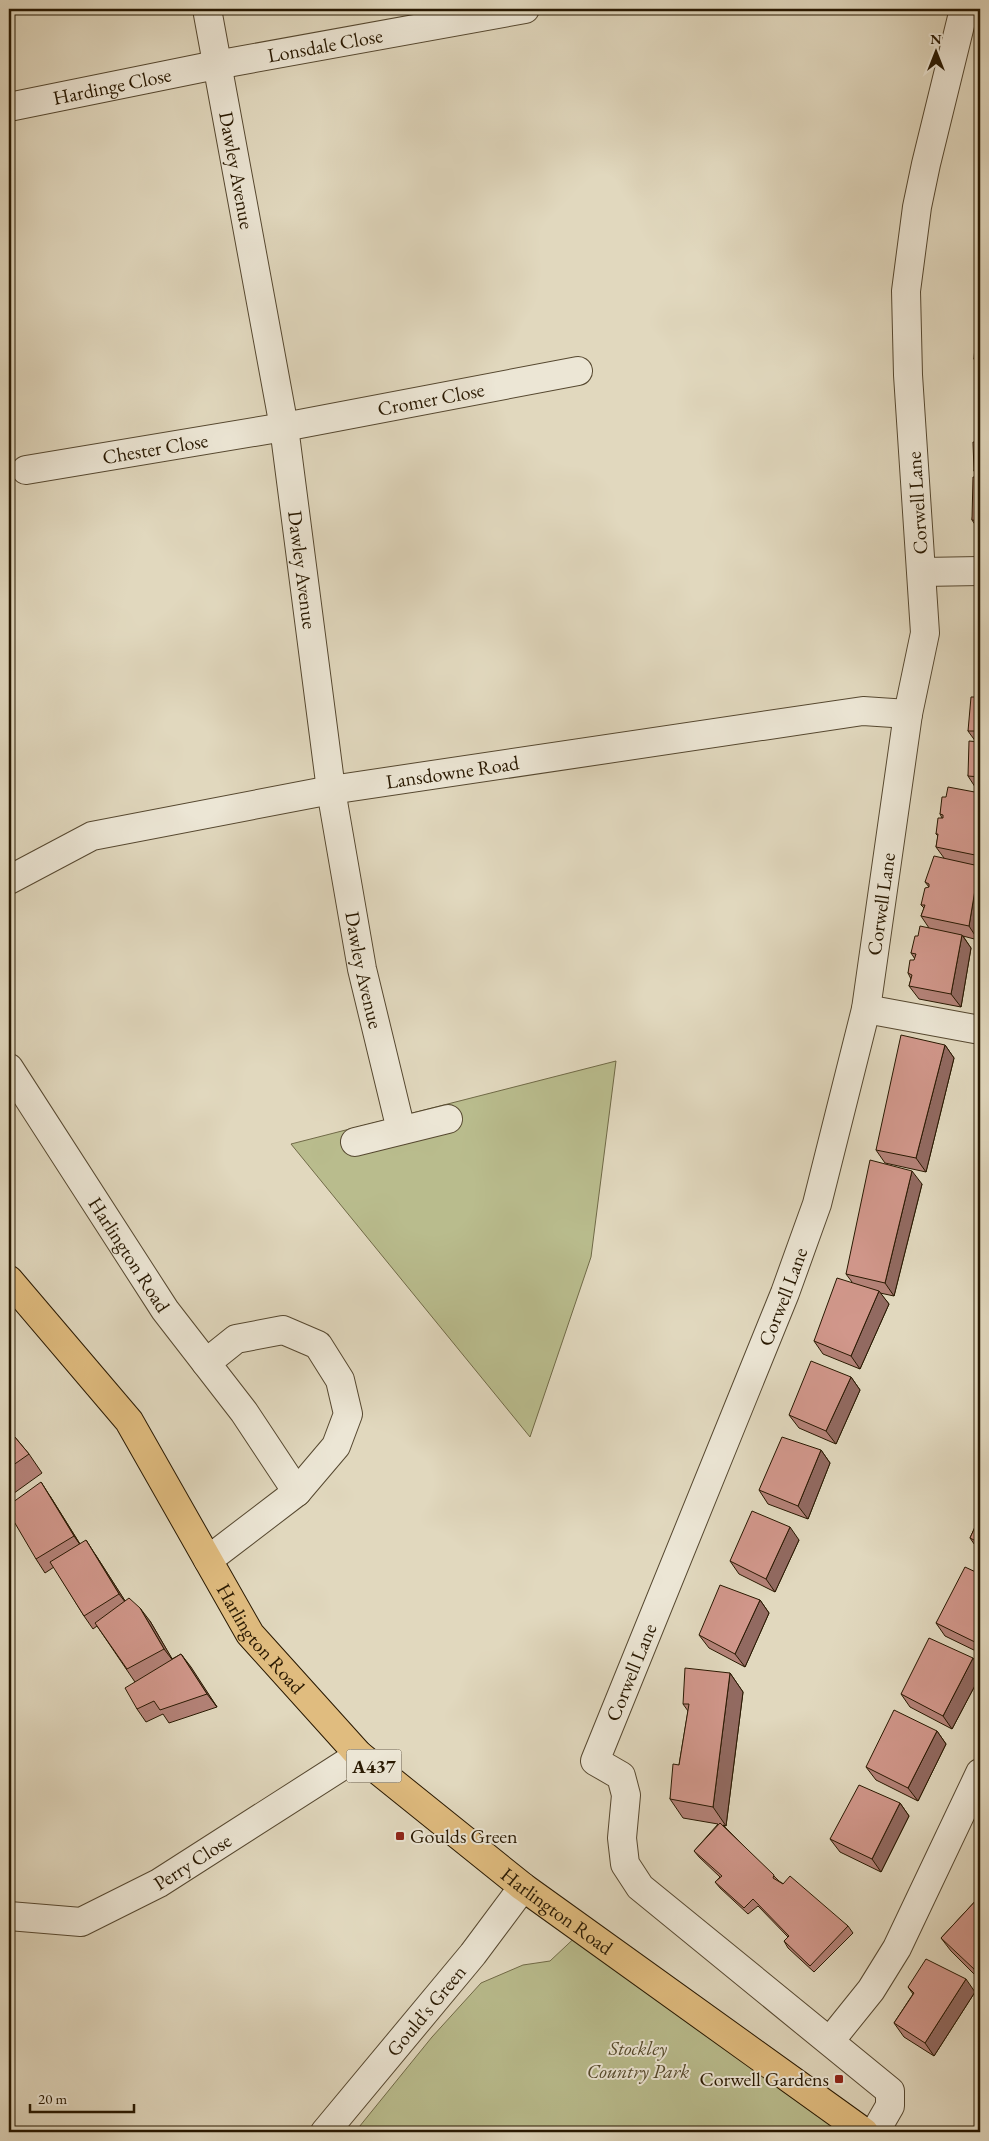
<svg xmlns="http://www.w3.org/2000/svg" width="989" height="2141" font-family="'EB Garamond',serif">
<rect width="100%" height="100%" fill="#e1d8be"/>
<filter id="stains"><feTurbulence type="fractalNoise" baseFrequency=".004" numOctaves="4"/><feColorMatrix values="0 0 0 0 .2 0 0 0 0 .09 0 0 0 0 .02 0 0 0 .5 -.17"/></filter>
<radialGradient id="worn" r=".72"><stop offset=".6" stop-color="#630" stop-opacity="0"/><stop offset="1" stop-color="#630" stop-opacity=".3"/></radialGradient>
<path fill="#b9bc8d" stroke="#706a47" d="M616,1061L591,1257L530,1437L291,1144Z
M583,1930L864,2132H355L432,2037L481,1983L523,1965L550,1961Z"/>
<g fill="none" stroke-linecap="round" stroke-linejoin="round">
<defs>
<g id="minor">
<path id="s1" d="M207,9L284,427L331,790L362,969L401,1130"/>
<path id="s2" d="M9,107L216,65L525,9"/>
<path id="s3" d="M26,470L284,427L578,371"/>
<path d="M922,572L980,571"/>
<path id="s4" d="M9,880L92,836L331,790L863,711L908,714"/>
<path d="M866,1009L980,1030"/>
<path id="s5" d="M9,1068L165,1310L244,1412L297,1492L208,1560"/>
<path d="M355,1142L448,1119"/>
<path d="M206,1363L236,1339L283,1330L318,1345L340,1380L348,1414L336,1446L297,1492"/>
<path id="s6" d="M9,1916L81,1922L159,1883L359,1755"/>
<path d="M830,2041L871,1990L897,1948L980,1773"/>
<path id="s7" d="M325,2132L473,1954L523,1887"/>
<path id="s8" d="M875,2132L890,2106V2091L640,1887L625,1864L622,1838L626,1795L621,1776L595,1761L785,1293L817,1204L866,1009L908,714L925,633L908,375L906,291L917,207L926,164L964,9"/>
</g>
<g id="major">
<path id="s9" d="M9,1280L129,1421L250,1634L359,1755L523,1887L864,2132"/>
</g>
</defs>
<use href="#minor" stroke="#564830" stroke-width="30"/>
<use href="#major" stroke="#281801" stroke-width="30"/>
<use href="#minor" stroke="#ece6d5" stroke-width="28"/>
<use href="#major" stroke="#e0bc7f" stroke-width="28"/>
</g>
<path fill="#b48278" stroke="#281801" d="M980,347V369L974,359Z
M980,442V532L972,520L978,477L974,471Z
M980,697V790H977L968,776L976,742L968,731Z
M980,793V927L978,940L963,936L971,948L961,1007L919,999L909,986L911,979L908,973L914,960L915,959L911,953L918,936L929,928L921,916L924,908L921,905L929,887L925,882L944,858L936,847L938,836L936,834L942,818L940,814L946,797Z
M945,1045L954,1058L926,1172L885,1163L876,1150Z
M922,1184L894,1296L880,1293L889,1304L860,1369L823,1354L814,1341L852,1282L846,1274Z
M851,1377L860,1390L836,1444L799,1428L789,1415Z
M9,1430L29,1454L42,1473L10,1496L9,1495Z
M821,1450L830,1463L808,1519L768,1504L759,1490Z
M50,1496L80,1544L95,1554L125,1601L150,1621L172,1659L181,1654L217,1707L169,1723L163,1714L146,1722L137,1709L135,1682L97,1626L93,1629L84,1616L54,1567L45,1573L36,1559Z
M980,1516V1551H979L970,1538Z
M799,1540L775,1592L739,1574L730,1561Z
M980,1574V1653L945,1636L936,1623Z
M760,1600L769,1613L745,1667L709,1648L699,1635Z
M980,1668V1676L952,1729L910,1707L901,1694Z
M730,1673L743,1692L726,1826L723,1825L779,1881L848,1926L853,1933L814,1972L788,1948L784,1941L788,1937L758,1906L748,1914L720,1888L715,1882L720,1877L699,1857L694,1851L718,1824L683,1818L670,1799L679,1765L688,1711L683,1704Z
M937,1731L946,1744L918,1801L876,1780L866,1767Z
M900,1803L909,1816L881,1872L840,1852L830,1839Z
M980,1896V1980L951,1951L941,1938Z
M908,1987L975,1992L934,2056L904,2037L894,2023L913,1994Z"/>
<path fill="#926a61" stroke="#281801" d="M979,866L980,868V927L978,940L969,926Z
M962,935L971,948L961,1007L951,994Z
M945,1045L954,1058L926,1172L916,1158Z
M912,1171L922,1184L894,1296L885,1283Z
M879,1291L889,1304L860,1369L851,1356Z
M851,1377L860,1390L836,1444L826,1431Z
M821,1450L830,1463L808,1519L798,1506Z
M41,1482L50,1496L83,1549L74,1536Z
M790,1527L799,1540L775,1592L766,1579Z
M86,1540L95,1554L129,1607L119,1594Z
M760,1600L769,1613L745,1667L735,1654Z
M140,1608L150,1621L174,1662L164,1649Z
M181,1654L191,1667L217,1707L207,1694Z
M973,1658L980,1668V1676L952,1729L943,1716Z
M730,1673L743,1692L726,1826L713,1807Z
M937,1731L946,1744L918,1801L908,1788Z
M900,1803L909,1816L881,1872L872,1859Z
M980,1962V1978L974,1969Z
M966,1979L975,1992L934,2056L925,2043Z"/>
<path fill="#d1978b" stroke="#281801" d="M980,257V268H978Z
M975,346L980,347V359H974Z
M980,379V412L977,411Z
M973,442H980V471H974Z
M973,477H980V521L972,520Z
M978,596H980V634L977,633Z
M979,646H980V681H978Z
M971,697H980V731H968Z
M969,741L980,742V777L968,776Z
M948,787L980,793V856L936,847L938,834H936L938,818H943V815L940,814L942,797H946Z
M934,856L979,866L969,926L921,916L925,905H921L925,888L929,887V884L925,882Z
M920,926L962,935L951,994L909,986L912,975L908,973L910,960H914L916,954L911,953L915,936H918Z
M901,1035L945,1045L916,1158L876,1150Z
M870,1160L912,1171L885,1283L846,1274Z
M837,1278L879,1291L851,1356L814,1341Z
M811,1361L851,1377L826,1431L789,1415Z
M9,1430L29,1454L9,1468Z
M782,1437L821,1450L798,1506L759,1490Z
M41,1482L74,1536L36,1559L9,1513V1505Z
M752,1511L790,1527L766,1579L730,1561Z
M980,1516V1543L970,1538Z
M86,1540L119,1594L84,1616L50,1562Z
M965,1567L980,1574V1641L979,1644L936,1623Z
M720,1585L760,1600L735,1654L699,1635Z
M129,1598L140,1608L164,1649L127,1669L95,1623Z
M929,1638L973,1658L943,1716L901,1694Z
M181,1654L207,1694L160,1710L154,1701L137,1709L125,1688Z
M685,1668L730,1673L713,1807L670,1799L673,1764L679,1765L689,1704H683Z
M894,1710L937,1731L908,1788L866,1767Z
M859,1785L900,1803L872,1859L830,1839Z
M720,1823L774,1875L773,1878L783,1884L790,1876L848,1926L810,1966L784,1941L789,1936L753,1899L744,1908L715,1882L722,1876L694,1851Z
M980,1896V1962L974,1969L941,1938Z
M926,1959L966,1979L925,2043L894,2023L914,1993L908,1987Z"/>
<g fill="#8f2418" stroke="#ece6d5" stroke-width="2">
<rect x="395" y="1831" width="10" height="10" rx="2.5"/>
<rect x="834" y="2074" width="10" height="10" rx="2.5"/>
</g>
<g text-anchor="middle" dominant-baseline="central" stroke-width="4" stroke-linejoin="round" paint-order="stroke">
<rect fill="#ece6d5" stroke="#635641" stroke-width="1" x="346.5" y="1749.5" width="55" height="33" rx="4"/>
<g font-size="19" font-weight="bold" fill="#281801">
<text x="374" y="1766">A437</text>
</g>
<g font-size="20" fill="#281801" stroke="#ece6d5">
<text stroke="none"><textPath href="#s2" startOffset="322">Lonsdale Close</textPath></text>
<text stroke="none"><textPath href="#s2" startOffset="105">Hardinge Close</textPath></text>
<text stroke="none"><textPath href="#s1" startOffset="164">Dawley Avenue</textPath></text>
<text stroke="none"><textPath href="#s3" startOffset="411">Cromer Close</textPath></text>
<text stroke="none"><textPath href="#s3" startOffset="131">Chester Close</textPath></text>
<text transform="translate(917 503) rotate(-94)">Corwell Lane</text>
<text stroke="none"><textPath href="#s1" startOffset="569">Dawley Avenue</textPath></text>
<text stroke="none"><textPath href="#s4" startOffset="460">Lansdowne Road</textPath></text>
<text stroke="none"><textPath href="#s8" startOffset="1421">Corwell Lane</textPath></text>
<text stroke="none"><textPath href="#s1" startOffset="974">Dawley Avenue</textPath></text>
<text stroke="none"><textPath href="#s5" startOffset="222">Harlington Road</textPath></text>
<text stroke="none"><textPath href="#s8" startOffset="1015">Corwell Lane</textPath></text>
<text stroke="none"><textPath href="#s9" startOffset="440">Harlington Road</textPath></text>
<text stroke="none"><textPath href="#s8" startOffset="610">Corwell Lane</textPath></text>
<text stroke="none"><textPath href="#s6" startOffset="199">Perry Close</textPath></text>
<text stroke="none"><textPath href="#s9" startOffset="845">Harlington Road</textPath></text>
<text stroke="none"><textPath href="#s7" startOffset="158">Gould's Green</textPath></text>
</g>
<g font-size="20" fill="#281801" stroke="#ece6d5" text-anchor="start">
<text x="410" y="1836">Goulds Green</text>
<text x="829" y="2079" text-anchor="end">Corwell Gardens</text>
</g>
<g font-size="20" font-style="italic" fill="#54492b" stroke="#ece6d5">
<text x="638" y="2048">Stockley<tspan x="638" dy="23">Country Park</tspan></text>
</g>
</g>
<rect width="989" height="2141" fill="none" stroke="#e1d8be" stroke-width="30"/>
<rect x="10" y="10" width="969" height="2121" fill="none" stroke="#281801" stroke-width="2.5"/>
<rect x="15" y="15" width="959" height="2111" fill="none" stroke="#281801"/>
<g transform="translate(936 52)" stroke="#ece6d5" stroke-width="4" paint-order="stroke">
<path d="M0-4L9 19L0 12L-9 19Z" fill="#281801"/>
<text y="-8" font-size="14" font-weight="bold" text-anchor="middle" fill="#281801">N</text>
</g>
<path d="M30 2104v8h104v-8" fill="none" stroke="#281801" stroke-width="2.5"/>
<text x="38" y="2104" font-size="15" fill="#281801" stroke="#ece6d5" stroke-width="4" paint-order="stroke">20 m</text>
<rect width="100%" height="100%" filter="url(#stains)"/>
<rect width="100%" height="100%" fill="url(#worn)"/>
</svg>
